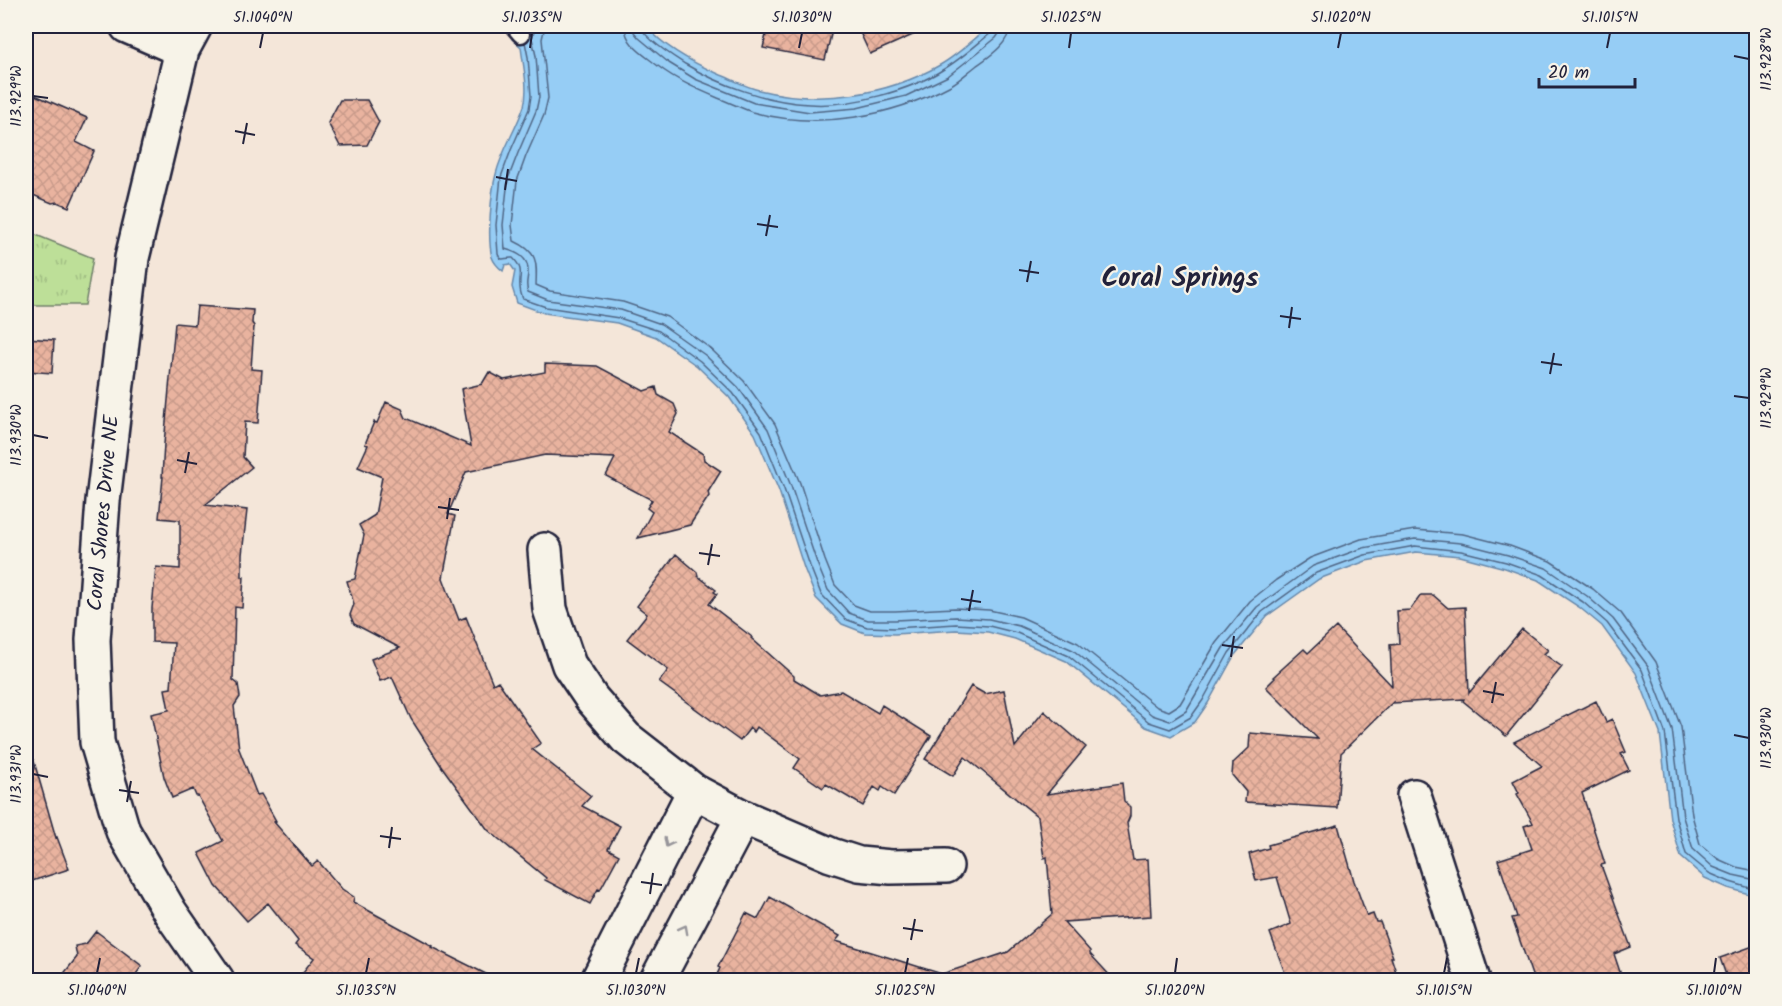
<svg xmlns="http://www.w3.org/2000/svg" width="1782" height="1006" font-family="Kalam,sans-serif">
<defs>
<pattern id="park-tufts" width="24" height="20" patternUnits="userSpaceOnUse" patternTransform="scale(1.5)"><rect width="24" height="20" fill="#bddf98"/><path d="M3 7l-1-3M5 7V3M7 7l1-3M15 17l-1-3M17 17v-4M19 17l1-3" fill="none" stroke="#a2bf84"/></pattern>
<pattern id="building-cross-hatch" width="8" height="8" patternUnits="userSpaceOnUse" patternTransform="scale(1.5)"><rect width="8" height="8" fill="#e9b39f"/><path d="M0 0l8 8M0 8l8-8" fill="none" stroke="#c89a8a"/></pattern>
</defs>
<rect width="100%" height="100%" fill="#f4e6d9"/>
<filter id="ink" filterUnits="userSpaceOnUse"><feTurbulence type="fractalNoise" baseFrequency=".0167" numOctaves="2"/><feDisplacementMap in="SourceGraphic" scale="12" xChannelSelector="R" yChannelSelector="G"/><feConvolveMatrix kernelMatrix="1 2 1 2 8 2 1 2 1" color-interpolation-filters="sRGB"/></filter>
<g filter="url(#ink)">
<path fill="url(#park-tufts)" stroke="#70806a" stroke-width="1.5" d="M26,231L93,258L85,305H26Z"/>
<path fill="#96cdf5" stroke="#6889ab" stroke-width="1.5" d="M525,26H646C664,47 695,64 721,75C734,80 746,87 759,90C819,105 886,96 940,65C958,55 974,39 990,26H1756V893L1749,894L1728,888L1705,878L1681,857L1670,819L1660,733L1636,673L1602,626L1579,607L1538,580L1505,568L1460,556L1416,552L1366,561L1319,579L1267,616L1234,656L1208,703L1195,722L1171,736L1146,727L1066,661L1015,639L988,632L956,630L895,634L865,633L842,624L816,598L804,568L779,491L755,434L729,397L697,366L656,337L617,323L544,313L517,303L512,287L515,271L510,264L505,265L503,271C498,267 494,263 492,257C487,239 491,192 496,174C502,150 516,130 524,106C529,88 523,65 521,47L512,39Z"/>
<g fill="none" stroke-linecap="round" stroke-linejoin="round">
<path stroke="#506685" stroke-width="1.5" d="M536,26L532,38L536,56L539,97L536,111L518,153L508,179L503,225L505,249C516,252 529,257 528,272C528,279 525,284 528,292L548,300L621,310L661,324L705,355L738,387L768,429L791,486L817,563L828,590L849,613L868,620H895L956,617L989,619L1019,626L1073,650L1152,715L1170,721L1186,711L1223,648L1257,607L1313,566L1363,548L1415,539L1461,543L1508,555L1546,568L1587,596L1613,619L1648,666L1672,729L1683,817L1693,849L1713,867L1733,875L1756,880
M545,26L542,39L548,98L544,115L526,156L517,181L512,225L514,241C538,252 537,262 536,285L550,291L623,302L667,317L711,349L744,381L775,424L800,483L825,560L835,585L854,605L870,611H895L955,608L989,610L1021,617L1078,643L1157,707L1169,711L1180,704L1216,643L1250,601L1276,580L1310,558L1361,539L1415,530L1463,534L1510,546L1550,561L1593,589L1621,613L1656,662L1681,727L1692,815L1700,844L1718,859L1736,867L1756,871
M625,26C625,45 645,55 658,66C676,80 697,89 718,98C729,102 741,108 752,112C818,130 891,117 951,85C960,80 968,72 976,66C990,56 1009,44 1010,26
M634,26V32L639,38L669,63L695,79L754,103L810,112L857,108L906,96L948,76L996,38L1000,32L1001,26
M641,26C642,37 674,57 685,64C720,85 767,102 809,104C850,107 910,91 944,69C961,59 976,45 991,33L993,26
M525,42L528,57L531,96L529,109L511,150L501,177L496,225L498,254C501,263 505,257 513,258C528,273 514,280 523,299L546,307L619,318L659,331L700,361L733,393L761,432L784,489L810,566L821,594L845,619L867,627L895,628L956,624L989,626L1017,633L1069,656L1149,722L1170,729L1191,717L1203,700L1229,653L1262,612L1316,573L1365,555L1415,546L1461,551L1506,562L1542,575L1583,602L1607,623L1642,670L1665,732L1676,818L1686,854L1709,873L1730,882L1750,888H1756"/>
</g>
<path fill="url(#building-cross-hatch)" stroke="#22223b" stroke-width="1.5" d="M768,26H833L825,60L763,48Z
M857,26H933L870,54Z
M26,91L87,118L76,142L94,151L69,207L57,202L52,203L26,192Z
M340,100H367L379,122L367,145L340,146L328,123Z
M197,306L253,310L252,323L254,326L251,369L262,370L258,423L245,422L243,457L252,467L205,505L247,510L242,555V577H244L242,608L235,607L233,680L238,684L240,697L234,706L239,749L257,795L261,794L276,821L274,822L312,866L318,861L342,889L354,897L353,902L433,946L432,947L500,981H296L314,958L295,945L298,941L268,903L247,921L216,886L199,853L223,841L198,796H196L193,789L172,798L164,777L151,714L169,710L165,689L171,688L174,643L152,642V608L156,567L180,569V520L159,518L163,477H162L164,444L175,323L195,325Z
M26,338L54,340L52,373L26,371Z
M545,364L597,366L644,391L656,387L658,395L674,404L678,414L669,432L703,454L704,460L721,471L708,492L709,496L690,525L638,538L652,512L647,508L652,500L606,476L615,458L545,455L466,472L448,514L455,516L443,578L459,620L466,617L493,684L498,681L541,743L532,749L591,796L582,806L620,826L608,849L619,855L600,890L598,889L590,904L545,880L546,878L488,830L442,767L411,719L392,677L380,681L371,659L400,648L354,624L350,615L354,604L347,581L355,579L364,535L359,525L375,515L382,477L358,467L368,445L365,444L374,422L377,423L386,402L402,409L406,418L471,446L461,389L482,384L489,372L504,380L545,372Z
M676,554L697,572L698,576L716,590L714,592L717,594L709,604L752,637L751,638L794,676V679L820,695L841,691L878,713L882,705L931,736L894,795L882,787L880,791L874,787L863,806L826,784L823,788L794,768L800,759L757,727L754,732L750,728L740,741L659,682L668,670L627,639L647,614L637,606Z
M1421,595H1433L1448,608L1465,607L1469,693L1522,629L1548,650L1544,654L1562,667L1506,736L1463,701L1464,699L1393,703V702L1341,753L1337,808L1245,802L1246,792L1232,775L1233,763L1249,748L1250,733L1318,739L1266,687L1275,678L1273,677L1304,649L1308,653L1336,627L1392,686L1390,645L1399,644L1397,611L1410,610Z
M971,686L985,694L1004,690L1015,747L1044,711L1086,747L1047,794L1122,783L1124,801L1130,807V816L1127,823L1133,860L1148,859L1151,916L1064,922L1090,951V954L1115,981H714L720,968L718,967L746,913L758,919L770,897L840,936L836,941L942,974L1008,952L1052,914L1047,857L1044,858L1038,817L965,757L953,776L925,759Z
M1596,701L1606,722L1612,719L1626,752L1621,754L1629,770L1582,793L1605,864L1601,865L1631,947L1614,954L1623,981H1534L1512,918L1517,917L1498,860L1532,849L1524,826L1533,823L1517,794L1519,793L1513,781L1542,766L1514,742Z
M33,758L56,838L57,837L69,869L26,883V759Z
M1338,825L1354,881L1367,916L1373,914L1376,922H1380L1393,957H1391L1399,981H1288L1270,933L1291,924L1277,877L1256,881L1249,854L1269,848L1268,845Z
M96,931L142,966L131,981H58L77,957L75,946L86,944Z
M1756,945V981H1728L1720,958Z"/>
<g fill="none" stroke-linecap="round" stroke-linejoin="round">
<defs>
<path id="service" d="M514,26L521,34"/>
<path id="minor" d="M127,26L182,50
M195,26L182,50L132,258L103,501L93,640L97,742L123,831L170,912L217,980
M545,550L550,609L569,665L592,699L626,738L694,791L743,817L831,855L859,864L891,867L946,866
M1414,796L1473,980
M598,980L694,791
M657,980L743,817"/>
</defs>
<use href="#service" stroke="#22223b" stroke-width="21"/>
<use href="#minor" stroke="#22223b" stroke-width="38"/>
<use href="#service" stroke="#f7f3e8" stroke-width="16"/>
<use href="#minor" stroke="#f7f3e8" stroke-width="33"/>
</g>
<defs><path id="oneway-chevron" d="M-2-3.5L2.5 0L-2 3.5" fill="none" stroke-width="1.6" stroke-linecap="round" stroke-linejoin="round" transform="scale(1.5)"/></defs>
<g stroke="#97959a">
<use href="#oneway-chevron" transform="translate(668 843) rotate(117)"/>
<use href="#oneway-chevron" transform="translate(684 929) rotate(-62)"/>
</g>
</g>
<path fill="none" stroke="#22223b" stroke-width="2" d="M260,48L263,33M530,48L532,33M799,48L802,33M1069,48L1071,33M1338,48L1341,33M1607,48L1610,33M1734,56L1749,59M33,96L48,98M235,131L255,135M243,144L247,123M496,177L517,181M505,190L508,169M757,224L778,227M766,236L770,215M1019,270L1039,273M1027,282L1031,261M1280,316L1301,319M1289,328L1292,307M1541,362L1562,365M1550,374L1554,353M1734,396L1749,398M33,435L48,438M177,460L197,464M185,473L189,452M438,507L459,510M447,519L450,498M699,553L720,556M708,565L712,544M961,599L981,602M969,611L973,590M1222,645L1243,648M1231,657L1234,636M1483,691L1504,695M1492,703L1496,682M1734,735L1749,738M33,774L48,777M119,790L139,793M127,802L131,781M380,836L401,839M389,848L392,827M641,882L662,885M650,894L653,873M903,928L923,931M911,940L915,919M97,973L100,958M366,973L369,958M636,973L639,958M905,973L908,958M1175,973L1177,958M1444,973L1447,958M1714,973L1716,958"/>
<g text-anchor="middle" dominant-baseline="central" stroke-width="4.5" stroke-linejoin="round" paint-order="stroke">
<g font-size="21" fill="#22223b" stroke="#f7f3e8">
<text transform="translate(104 513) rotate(-85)">Coral Shores Drive NE</text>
</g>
<g font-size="27" font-weight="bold" fill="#22223b" stroke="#f7f3e8">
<text x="1180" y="278">Coral Springs</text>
</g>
</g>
<rect width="1782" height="1006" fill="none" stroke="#f7f3e8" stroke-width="66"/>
<path d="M1539 78v9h96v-9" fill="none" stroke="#22223b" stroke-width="3"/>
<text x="1548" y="78" font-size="18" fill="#22223b" stroke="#f7f3e8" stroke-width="4.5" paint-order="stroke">20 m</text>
<rect x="33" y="33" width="1716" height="940" fill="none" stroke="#22223b" stroke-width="2"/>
<g font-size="15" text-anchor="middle" fill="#22223b">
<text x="263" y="22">51.1040°N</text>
<text x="532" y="22">51.1035°N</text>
<text x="802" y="22">51.1030°N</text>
<text x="1071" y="22">51.1025°N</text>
<text x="1341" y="22">51.1020°N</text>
<text x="1610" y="22">51.1015°N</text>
<text transform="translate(1766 59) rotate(-90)" y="5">113.928°W</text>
<text transform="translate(16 96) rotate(-90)" y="5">113.929°W</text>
<text transform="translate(1766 398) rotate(-90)" y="5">113.929°W</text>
<text transform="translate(16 435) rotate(-90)" y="5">113.930°W</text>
<text transform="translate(1766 738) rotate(-90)" y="5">113.930°W</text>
<text transform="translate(16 774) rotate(-90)" y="5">113.931°W</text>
<text x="97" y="995">51.1040°N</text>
<text x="366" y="995">51.1035°N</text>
<text x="636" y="995">51.1030°N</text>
<text x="905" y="995">51.1025°N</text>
<text x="1175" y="995">51.1020°N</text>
<text x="1444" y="995">51.1015°N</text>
<text x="1714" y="995">51.1010°N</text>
</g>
</svg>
